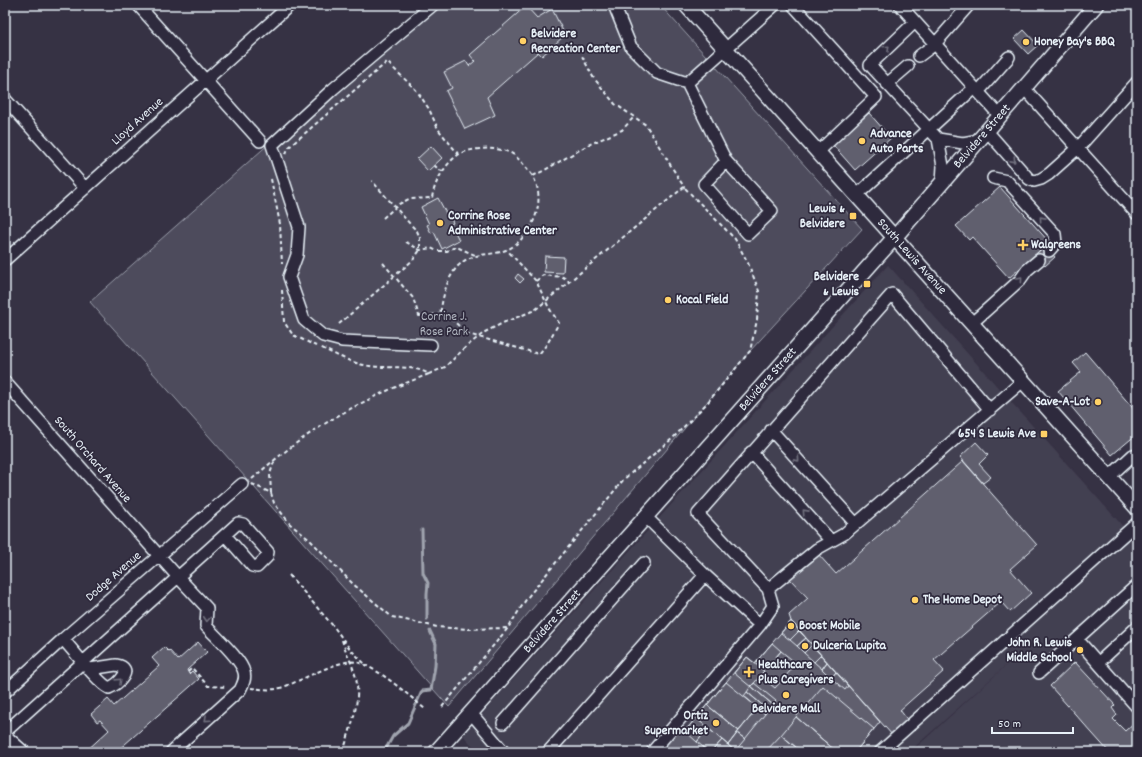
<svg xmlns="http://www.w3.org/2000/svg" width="1142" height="757" font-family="Dekko,sans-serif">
<rect width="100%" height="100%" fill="#363244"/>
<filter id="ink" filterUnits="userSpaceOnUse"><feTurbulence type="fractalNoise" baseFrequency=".025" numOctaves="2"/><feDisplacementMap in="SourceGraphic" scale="8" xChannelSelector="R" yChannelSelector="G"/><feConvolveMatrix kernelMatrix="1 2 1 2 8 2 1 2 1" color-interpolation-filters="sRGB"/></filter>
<g filter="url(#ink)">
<path fill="#433f51" d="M888,265L1137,542V752H911L1023,650L909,752H478L463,735Z"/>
<path fill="#4d4b5c" stroke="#9a9eaa" d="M426,5H660L862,229L750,351L449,707L90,302Z"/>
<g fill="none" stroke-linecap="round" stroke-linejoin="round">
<path stroke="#a0a4af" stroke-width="3" d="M422,530L423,573L428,583L427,594V619
M384,752L393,736L408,723L422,691L431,690L435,666L436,644L430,631"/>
</g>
<path fill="#605e6e" stroke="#e8f1f8" d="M526,6L537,18L552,9L565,35L542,56L538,52L487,97L495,115L465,129L446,91L452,88L444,72L466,61L469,66L475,61L470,55Z
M1024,30L1038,45L1028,54L1014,39Z
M869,113L891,138L855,170L833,145Z
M431,146L442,158L428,171L417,159Z
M1000,187L1049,242L1009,278L972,237L969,240L956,226Z
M438,198L447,215L449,214L453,223L451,224L459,240L442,249L434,232L431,233L427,225L429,224L421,207Z
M1045,246L1055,257L1045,266L1035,255Z
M545,256L564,257L563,273L544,272Z
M518,274L524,279L520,283L515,278Z
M1085,352L1137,413V434L1112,455L1058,391L1081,372L1073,363Z
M976,442L988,455L979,464L991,477L983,483L960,457Z
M963,461L1037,545L1010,569L1031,593L1010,612L1001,602L934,660L944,671L900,710L909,722L893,736L791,621L789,615L808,598L790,579L818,554L836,574Z
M791,621L880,722L855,752H666L660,747L679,726L685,731L747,657L755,663Z
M791,621L799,631L790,640L781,633Z
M799,631L806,638L797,646L790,640Z
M806,638L812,645L804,653L797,646Z
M198,642L207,652L187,670L189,674L192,671L199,679L116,752H85L109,730L100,720L97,722L91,714L108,699L114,706L159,666L152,658L164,647L168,651L169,650L178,660Z
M772,643L781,651L776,657L791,670L775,688L760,676L764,671L755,663Z
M812,645L821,655L814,662L804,653Z
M781,651L796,663L791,670L776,657Z
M821,655L827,662L822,669L814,662Z
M747,657L764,671L751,687L734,673Z
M827,662L836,672L831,678L822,669Z
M1075,662L1115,705L1112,708L1117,715L1113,719L1125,731L1137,720V752H1109L1050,686Z
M836,672L848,686L845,690L831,678Z
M726,682L758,708L739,731L707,705Z
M754,683L776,701L773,705L751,686Z
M751,686L773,705L768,710L747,692Z
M823,686L874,729L855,752H837L796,717Z
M747,692L768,710L765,714L744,696Z
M707,705L739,731L728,745L696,718Z
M758,708L765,714L745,739L737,733Z
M796,717L837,752H802L781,735Z
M696,718L708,728L697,742L685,731Z
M708,728L722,740L711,752H709L697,742Z
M737,733L745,739L735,751L728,745Z
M781,735L802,752H769L767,750Z
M722,740L735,751V752H711Z"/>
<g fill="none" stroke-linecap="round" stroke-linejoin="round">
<defs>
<path id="minor" d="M138,5L260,141
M614,5L631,47L657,73L687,83
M793,5L876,97L818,152
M900,5L1000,116
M915,22L870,65L938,139L963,143L979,140
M919,56L935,44L969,5
M887,84L908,66
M1024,88L1137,214
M978,92L1009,57
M5,99L85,188
M987,131L1029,179L1034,181L1041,179L1049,174L1078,148L1137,82
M938,139L943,166L942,182
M726,161L704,184L748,234L772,211L726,161L687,83L775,5
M993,178L1007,181L1055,234L1056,243L1049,251
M857,195L974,88
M5,260L290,5
M972,323L1020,280L1027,270L1039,260
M431,345L342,341L323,336L304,320L289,277L297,255L299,227L272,145L333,89L433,5
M5,382L178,577L5,732
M771,430L856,524
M751,452L831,541
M1109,477L1133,455L1137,459
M646,517L705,575L760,625
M768,589L698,514L892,294L990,410
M63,639C72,649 99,684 109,688C119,684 135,668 116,665L90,669
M1077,639L1136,706
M1098,663L1137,627
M1039,673L1137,585
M5,692L63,639L242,484
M471,713L504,752
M503,723L644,563
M5,735L24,752
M171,752L240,690C243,684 246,679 244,672C241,659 216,637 206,626L207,608L178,577C198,559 218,541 238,523L243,524L268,552L267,557L257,567L252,566L225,535
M548,752L705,575
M652,752L760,625L773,606L768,589L817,549L844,534L1023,381
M880,752L1137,523"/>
<g id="major">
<path id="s1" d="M686,5L1137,508"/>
<path id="s2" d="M436,752L895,237L1096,5"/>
</g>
</defs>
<use href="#minor" stroke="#e8f1f8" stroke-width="14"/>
<use href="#major" stroke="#e8f1f8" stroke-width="17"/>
<path stroke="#e8f1f8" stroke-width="2" stroke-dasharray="4 3" stroke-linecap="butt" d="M286,154L288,148L387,62L417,91L429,109L438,129L459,155
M434,165L439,170L443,171
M533,176L545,170L588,145L622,130L634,117
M271,179L280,224L282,264
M383,218L399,204L409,199L432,198C434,183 445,164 458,155C470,147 502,146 514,155C521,161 527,168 532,175C544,194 538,219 525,235C521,240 513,248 506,250C489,257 473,251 458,266C446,279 443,297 440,314
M406,242L420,250L431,248L437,251H447L453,248H459L475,255
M383,263L413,298L419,316L440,314L450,318L468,334L539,354L547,344L559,323L549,308L536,281L507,250
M536,281L543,275L563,277L570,282
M282,290L284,322L293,335L316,346
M339,324L413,260L420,250V238L417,231L410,224L372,181
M429,374L445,367L467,346L485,332L505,322L535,310L684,187L646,125L615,104L593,77L581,54
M252,479C287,448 327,419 370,399C389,389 409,382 429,374C412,364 389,369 370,366C353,364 336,355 320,347
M252,484L271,493L274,503L290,524L310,540L353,584L392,617L437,627L467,629L508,628L527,598L624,479L673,438L708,402L750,351L757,320L759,291L748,263L735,239L684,187
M271,493L270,474L275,459
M289,575L334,627L350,649L366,665
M342,640C346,653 353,665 356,678C361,702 350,730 343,752
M188,672L192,668L208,686L227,687
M251,688C259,689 268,690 276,689C296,685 337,658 356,662C376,666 410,696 426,710
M442,707L508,628"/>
<use href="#minor" stroke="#2f2a3d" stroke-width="11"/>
<use href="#major" stroke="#2f2a3d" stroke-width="14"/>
</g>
<defs><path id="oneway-chevron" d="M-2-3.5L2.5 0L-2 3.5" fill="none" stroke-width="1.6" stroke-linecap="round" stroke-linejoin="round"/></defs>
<g stroke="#70707e">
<use href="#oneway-chevron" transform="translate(887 48) rotate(-43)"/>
<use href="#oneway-chevron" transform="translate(1013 160) rotate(48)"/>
<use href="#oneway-chevron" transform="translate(1042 219) rotate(-132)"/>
<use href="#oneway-chevron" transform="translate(1020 279) rotate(-50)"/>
<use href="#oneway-chevron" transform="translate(797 459) rotate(48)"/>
<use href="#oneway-chevron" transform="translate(805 512) rotate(-132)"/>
<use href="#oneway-chevron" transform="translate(207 619) rotate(94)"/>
<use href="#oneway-chevron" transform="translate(119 681) rotate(-44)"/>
<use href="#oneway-chevron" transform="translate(207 719) rotate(138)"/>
</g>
</g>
<g fill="#ffd166" stroke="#2f2a3d" stroke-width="1.5">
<circle cx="523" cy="41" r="4"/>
<circle cx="1026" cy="42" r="4"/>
<circle cx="862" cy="141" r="4"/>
<rect x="849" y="212" width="8" height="8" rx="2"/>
<circle cx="440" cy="223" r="4"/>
<path d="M1021 239h4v4h4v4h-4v4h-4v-4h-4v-4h4z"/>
<rect x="863" y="280" width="8" height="8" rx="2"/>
<circle cx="668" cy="300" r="4"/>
<circle cx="1098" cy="402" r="4"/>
<rect x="1040" y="430" width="8" height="8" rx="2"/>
<circle cx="915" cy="600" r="4"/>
<circle cx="791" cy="626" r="4"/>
<circle cx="805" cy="646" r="4"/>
<circle cx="1080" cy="650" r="4"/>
<path d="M747 666h4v4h4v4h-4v4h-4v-4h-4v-4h4z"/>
<circle cx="786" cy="695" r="4"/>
<circle cx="716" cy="723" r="4"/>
</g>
<g text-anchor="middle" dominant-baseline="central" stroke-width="3.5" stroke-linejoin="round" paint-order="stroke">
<g font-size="13" font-weight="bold" fill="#e8f1f8" stroke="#2f2a3d" text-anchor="start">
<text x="531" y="34">Belvidere<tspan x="531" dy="15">Recreation Center</tspan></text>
<text x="1034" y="42">Honey Bay's BBQ</text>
<text x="870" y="134">Advance<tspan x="870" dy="15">Auto Parts</tspan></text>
<text x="845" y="209" text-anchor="end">Lewis &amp;<tspan x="845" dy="15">Belvidere</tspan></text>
<text x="448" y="216">Corrine Rose<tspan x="448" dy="15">Administrative Center</tspan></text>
<text x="1031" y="245">Walgreens</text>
<text x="859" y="277" text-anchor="end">Belvidere<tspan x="859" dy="15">&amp; Lewis</tspan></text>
<text x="676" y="300">Kocal Field</text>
<text x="1090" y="402" text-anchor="end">Save-A-Lot</text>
<text x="1036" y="434" text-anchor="end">654 S Lewis Ave</text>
<text x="923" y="600">The Home Depot</text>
<text x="799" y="626">Boost Mobile</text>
<text x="1072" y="643" text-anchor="end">John R. Lewis<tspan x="1072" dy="15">Middle School</tspan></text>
<text x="813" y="646">Dulceria Lupita</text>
<text x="758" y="665">Healthcare<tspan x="758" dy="15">Plus Caregivers</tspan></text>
<text x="786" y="709" text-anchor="middle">Belvidere Mall</text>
<text x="708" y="716" text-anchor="end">Ortiz<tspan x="708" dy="15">Supermarket</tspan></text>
</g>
<g font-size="13" fill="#e8f1f8" stroke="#2f2a3d">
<text transform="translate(138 122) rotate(-42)">Lloyd Avenue</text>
<text stroke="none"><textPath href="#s2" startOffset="823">Belvidere Street</textPath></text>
<text stroke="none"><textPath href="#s1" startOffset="338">South Lewis Avenue</textPath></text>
<text stroke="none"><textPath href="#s2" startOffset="499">Belvidere Street</textPath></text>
<text transform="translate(92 460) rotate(49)">South Orchard Avenue</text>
<text transform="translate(114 577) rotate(-41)">Dodge Avenue</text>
<text stroke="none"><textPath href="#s2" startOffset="175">Belvidere Street</textPath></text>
</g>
<g font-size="13" fill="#b2b7c1" stroke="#2f2a3d">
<text x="444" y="317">Corrine J.<tspan x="444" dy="15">Rose Park</tspan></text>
</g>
</g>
<rect width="1142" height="757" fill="none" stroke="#2f2a3d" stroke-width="20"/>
<rect x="10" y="10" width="1122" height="737" fill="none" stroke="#e8f1f8" stroke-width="1.5" filter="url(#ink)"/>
<path d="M992 727v6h81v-6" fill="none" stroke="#e8f1f8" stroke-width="2"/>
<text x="998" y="727" font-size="12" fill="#e8f1f8" stroke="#2f2a3d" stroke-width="3" paint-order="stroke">50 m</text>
</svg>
